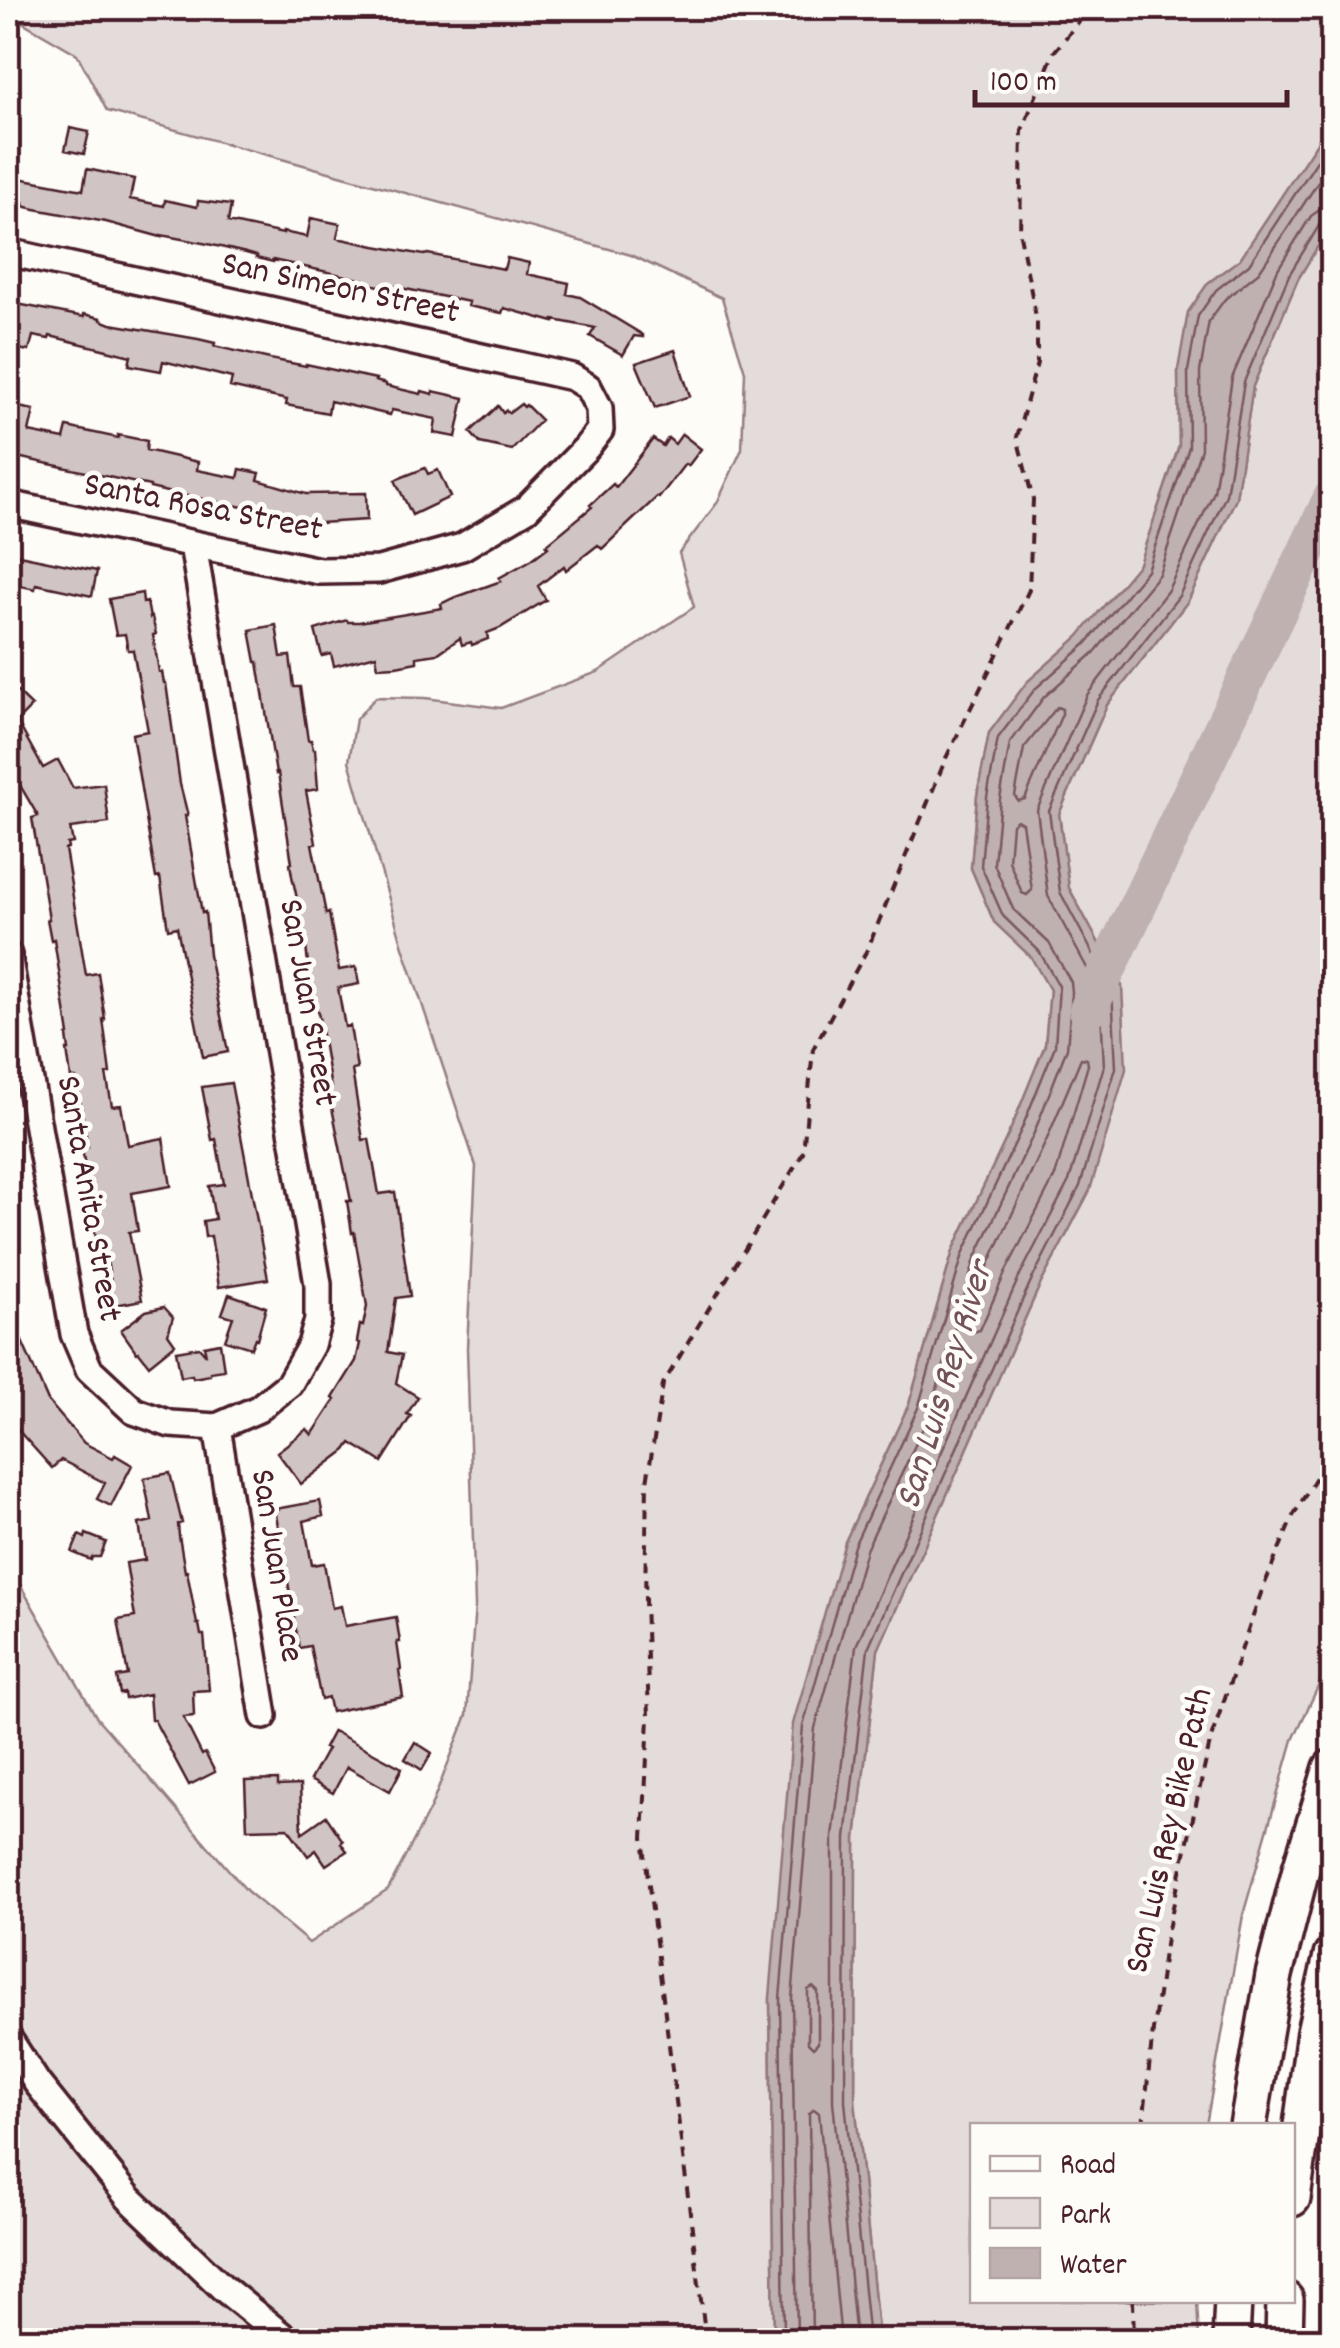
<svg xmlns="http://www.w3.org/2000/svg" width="1340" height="2348" font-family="Dekko,sans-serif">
<rect width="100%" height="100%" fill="#fdfcf7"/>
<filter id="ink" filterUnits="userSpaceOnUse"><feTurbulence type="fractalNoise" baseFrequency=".01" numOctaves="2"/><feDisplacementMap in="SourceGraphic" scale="20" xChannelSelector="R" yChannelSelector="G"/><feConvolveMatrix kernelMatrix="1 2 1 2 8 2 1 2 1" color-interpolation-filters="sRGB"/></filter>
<g filter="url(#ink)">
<path fill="#e3dcda" stroke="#967e82" stroke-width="2.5" d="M8,8H1332V120L1240,259L1208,283L1178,370L1179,446L1139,564L1078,637L1027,682L989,733L977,796L971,868L994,922L1031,957L1050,990L1045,1045L1013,1124L953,1251L909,1404L845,1542L770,1998L774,2340H8V1564L97,1718L247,1891L309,1943L388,1890L431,1807L467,1715L475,1605L467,1348L476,1166L403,947L349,761L356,719L376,697L425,698L501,708L598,672L694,607L679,553L717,503L742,449L745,372L722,298L631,255L107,111L77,54L15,18L8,16Z
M1332,223V1657L1293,1740L1243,1915L1206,2125L972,2126V2300L1197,2301L1199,2340H879L855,2101L856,1838L878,1650L1039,1287L1090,1190L1122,986L1069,888L1059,814L1107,705L1188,601L1236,498L1253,386L1298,279Z"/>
<path fill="#c0b1b1" stroke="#91777b" stroke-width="2.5" d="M1332,120V223L1298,279L1253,386L1236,498L1188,601L1107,705L1059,814L1069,888L1122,986L1126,1069L1090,1190L1039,1287L878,1650L856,1838L855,2101L879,2340H774L770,1998L793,1724L845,1542L909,1404L953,1251L1013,1124L1045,1045L1050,990L1031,957L994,922L971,868L977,796L989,733L1027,682L1078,637L1139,564L1179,446L1178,370L1188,312L1208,283L1240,259Z"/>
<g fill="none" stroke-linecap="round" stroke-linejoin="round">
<path stroke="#795961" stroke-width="2.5" d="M1057,707L1062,709V714L1025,799L1018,801L1015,796L1024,748Z
M1017,820L1022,823L1032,890L1027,895L1022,893L1009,861L1012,824Z
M1081,1058L1087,1059L1088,1065L1055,1176L1006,1271L980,1330L973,1332L970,1327L989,1264L1047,1139Z
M813,1987L818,1992V2043L813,2048L808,2043V1990Z
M784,2340L780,1999L803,1726L854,1546L918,1408L963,1254L1022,1128L1055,1046L1059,986L1039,951L1003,916L981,866L987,797L998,738L1035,689L1086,644L1147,570L1189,447L1188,371L1198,316L1216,290L1249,264L1332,138
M797,2340L792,1999L815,1728L866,1550L930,1413L975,1259L1034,1133L1067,1048L1072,992L1071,982L1049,943L1013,909L994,864L1000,799L1010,743L1044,697L1095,652L1159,574L1201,449L1200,372L1209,321L1225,299L1259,272L1332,161
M812,2340L809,2114L814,2109L819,2113L841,2340
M856,2340L833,2101V1837L856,1646L1019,1277L1069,1181L1104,1066L1100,992L1048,896L1037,810L1087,695L1168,590L1214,492L1232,378L1278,269L1311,216L1321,209L1332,207
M869,2340L845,2101L846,1838L868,1648L1030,1283L1080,1186L1116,1068L1112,989L1060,892L1049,811L1098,700L1179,596L1226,495L1244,382L1289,275L1320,224L1325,220H1332"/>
<path stroke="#c0b1b1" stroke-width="38" d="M1088,1010L1332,498"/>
</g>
<path fill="#d0c5c4" stroke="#4a1f2b" stroke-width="2.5" d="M70,128L89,132L84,154L65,150Z
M87,169L134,179L130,199L164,206L165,200L197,207L198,201L231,205L228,222L283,234V232L307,237L311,218L340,224L337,238L375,246L424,255L428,254L504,269L507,258L529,263L527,274L569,283L567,294L580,297L643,335V337L634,336L623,355L590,336L595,328L554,320V322L504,308L502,313L468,306L469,302L386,285L385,287L369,284V281L273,260V262L256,258L257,256L246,253L208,244L161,235V237L106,222L35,209L23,206L24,202L8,198V176L83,190Z
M12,303L84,317V314L101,318V320L111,324L198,339L215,343L214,346L270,359L306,366V364L376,379L375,381L386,384V386L421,394L422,391L433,394V391L464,398L456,437L434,433L436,419L392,410L390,415L330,401L328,413L286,405L287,400L230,387L232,378L163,361L161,371L129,365L131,356L50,336L49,339L33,336L29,351L8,347V314H9Z
M675,350L690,396L655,408L636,363Z
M521,404L524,407L526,405L541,420L512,450L480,443L470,432L498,406L503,413L506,410L509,413Z
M8,405L34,410L29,432L64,439L67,427L118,438V435L147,441L146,450L198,462L197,470L238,478L240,469L260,473L258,480L306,494L366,493L367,520L319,523L278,514V517L257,512L258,510L167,492L150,488V486L8,455Z
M682,434L701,449L688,466L685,464L659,498L657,497L602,549L598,545L566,570L564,566L538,586L546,600L500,628L487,633L488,639L472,645L471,642L462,645L460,638L437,654L417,657V662L396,666L378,667L376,655L334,666L331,654L322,656L315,630L347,620L348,622H359L442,608L441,604L451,599L501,581L499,578L531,560L548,547L546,545L592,507L590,505L613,484L616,487L653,439L663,446L668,438L675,444Z
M425,468L428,474L438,470L450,497L412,515L395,480Z
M14,554L97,571L92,596L36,584L35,589L8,583V556L13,557Z
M142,593L143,603L147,602L150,618L152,617L156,634L153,635L159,672H162L164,683H166L180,784L188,816H185L202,913L205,912L209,955L228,1052L203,1057L177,927L168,929L160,877L156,878L153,861L132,734L148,731L133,650H128L125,634L116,635L109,599Z
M276,625L281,657L290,656L294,687H300L308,740H311L313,749H315L318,789L306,791L316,843L312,844L326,914L329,913L339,970L356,967L359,984L338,988L345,1027L350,1026L357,1069L352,1070L363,1140L369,1139L379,1194L395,1192L410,1296L396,1298L388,1352L402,1355L396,1383L418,1397L407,1414L411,1416L382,1462L351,1443L346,1450L301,1484L277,1452L307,1429L312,1435L335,1400L333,1398L356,1361L360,1343L357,1342L360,1325L363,1326L367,1306L354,1232L352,1233L347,1201H351L328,1088H331L319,1017L311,988L304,930L292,876L290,864L292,863L278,773L276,774L258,662H256L250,630Z
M8,683L32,706L17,721L43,768L58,760L73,788L104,784L109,823L70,828L73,843L67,844L68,848L65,849L86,975L98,973L105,1019H103L110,1073L106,1074L112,1106L121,1105L128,1145L163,1138L171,1186L132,1193L138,1231L129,1232L142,1300L115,1305L103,1238L96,1239L82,1148L88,1147L76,1078H71L67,1050H69L67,1036L69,1035L54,939L51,940L47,919H49L32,818L38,816L8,765Z
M231,1083L268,1279L219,1287L211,1236L205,1237L203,1221L215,1219L209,1186L224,1184L216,1139L212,1140L202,1087Z
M229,1294L266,1307L257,1339L255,1338L251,1348L225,1340L233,1317L222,1314Z
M164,1307L173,1317L168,1334L175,1344L149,1365L139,1352L137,1353L121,1330L146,1311Z
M8,1309L48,1401L84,1443L113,1458L115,1455L132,1465L111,1506L97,1499L105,1483L61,1460L52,1468L17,1429L8,1404Z
M220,1343L224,1370L210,1372V1375L193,1378L192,1375L181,1377L176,1351L199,1347L206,1355L204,1346Z
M170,1473L182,1523L178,1524L179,1536L185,1572L187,1571L197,1624H199L201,1635H204L209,1690L193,1691L194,1716L183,1717L202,1755L205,1753L215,1772L189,1785L154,1720H151L149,1694L125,1699L124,1693L120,1694L117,1677L128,1675L118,1620L135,1617L126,1563L145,1560L139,1524L152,1521L144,1478Z
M320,1501L323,1516L304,1521L312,1565L324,1563L332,1608L341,1606L345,1626L396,1617L400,1642H397L401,1670L399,1671L403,1697L331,1712L328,1698L321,1700L310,1646L299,1648L287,1576H285L281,1556L283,1555L275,1509Z
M86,1534L106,1542L100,1557H92L91,1560L72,1552L79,1535L85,1538Z
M333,1731L402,1768L390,1791L347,1767L333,1793L310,1780L327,1749L324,1748Z
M415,1742L432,1753L422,1770L405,1759Z
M278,1780V1786L300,1785L302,1833L326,1816L343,1841L341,1843L347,1851L326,1865L316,1850L308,1856L288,1828L247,1829L245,1781Z"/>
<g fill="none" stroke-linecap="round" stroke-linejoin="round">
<defs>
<path id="minor" d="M8,252L572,377L588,387L599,408L600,430L586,448L526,509L462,547L379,570L319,571L8,504
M8,955L74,1334L89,1369L134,1411L170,1424L217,1427L258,1409L289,1384L311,1345L318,1320V1284L193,545
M217,1427L264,1716
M8,2038L37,2083L129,2198L222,2287L287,2340"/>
<path id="highway" d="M1248,2126L1274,1975L1301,1869L1332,1768
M1292,2198L1315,2032L1332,1956
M1231,2340L1233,2300
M1284,2340L1285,2300"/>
</defs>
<use href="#minor" stroke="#4a1f2b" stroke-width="32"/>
<use href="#highway" stroke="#4a1f2b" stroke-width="42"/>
<path stroke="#4a1f2b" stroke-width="4" stroke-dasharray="10 8" stroke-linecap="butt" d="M1143,2126L1153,2030L1166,1938L1211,1738L1261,1593L1293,1516L1332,1450
M1133,2300L1134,2340
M706,2340L643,1838L649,1717L645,1600L647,1482L663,1384L803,1153L813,1049L868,948L946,758L1029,590L1033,500L1017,437L1037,363V322L1020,235L1022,130L1054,52L1085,14L1132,9L1194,13L1198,8"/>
<use href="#minor" stroke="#fdfcf7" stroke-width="25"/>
<use href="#highway" stroke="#fdfcf7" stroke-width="35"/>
</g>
</g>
<g text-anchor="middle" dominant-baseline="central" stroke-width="9" stroke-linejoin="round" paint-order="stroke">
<g font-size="35" fill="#4a1f2b" stroke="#fdfcf7">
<text transform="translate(340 290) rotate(12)">San Simeon Street</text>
<text transform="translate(203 509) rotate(11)">Santa Rosa Street</text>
<text transform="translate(306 1003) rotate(80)">San Juan Street</text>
<text transform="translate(87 1199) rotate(80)">Santa Anita Street</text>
<text transform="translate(275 1566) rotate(81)">San Juan Place</text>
<text transform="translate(1171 1831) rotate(-77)">San Luis Rey Bike Path</text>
</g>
<g font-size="38" font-style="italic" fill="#73525a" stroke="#fdfcf7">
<text transform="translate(947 1386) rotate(-73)">San Luis Rey River</text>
</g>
</g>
<rect width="1340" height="2348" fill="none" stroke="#fdfcf7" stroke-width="40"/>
<rect x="20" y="20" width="1300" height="2308" fill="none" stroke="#4a1f2b" stroke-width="4" filter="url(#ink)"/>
<rect x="970" y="2123" width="325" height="180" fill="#fdfcf7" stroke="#b5a4a5" stroke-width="2.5"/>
<rect x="990" y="2156" width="50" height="15" fill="#fdfcf7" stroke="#b5a4a5" stroke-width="2.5"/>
<text x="1060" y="2173" font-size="30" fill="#4a1f2b">Road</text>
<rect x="990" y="2198" width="50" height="30" fill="#e3dcda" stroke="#b5a4a5" stroke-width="2.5"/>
<text x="1060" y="2223" font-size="30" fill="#4a1f2b">Park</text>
<rect x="990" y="2248" width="50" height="30" fill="#c0b1b1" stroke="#b5a4a5" stroke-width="2.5"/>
<text x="1060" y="2273" font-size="30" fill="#4a1f2b">Water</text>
<path d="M975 90v15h312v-15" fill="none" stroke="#4a1f2b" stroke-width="5"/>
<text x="990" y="90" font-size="30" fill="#4a1f2b" stroke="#fdfcf7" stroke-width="8" paint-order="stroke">100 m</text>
</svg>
